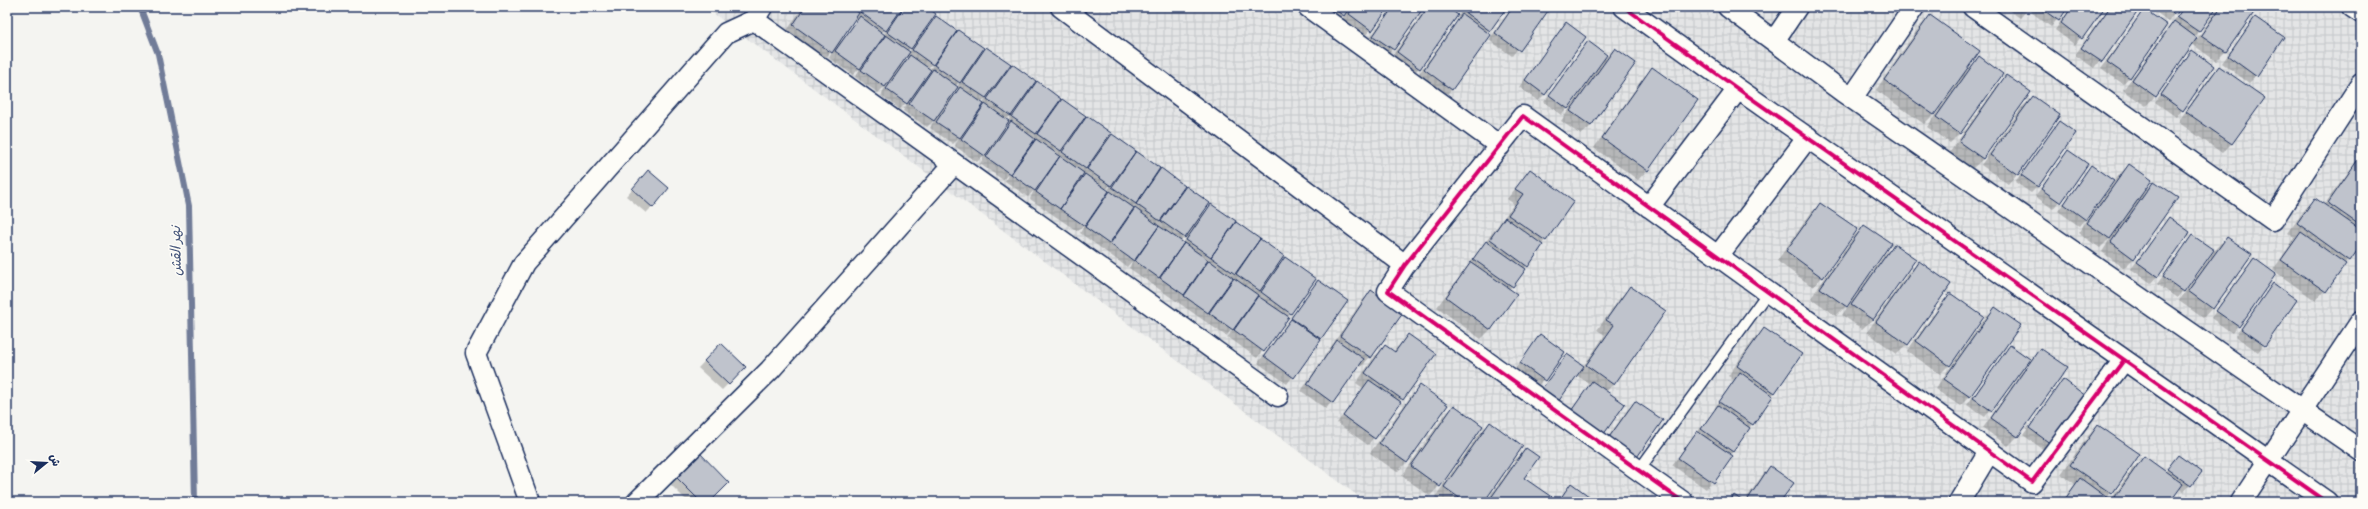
<svg xmlns="http://www.w3.org/2000/svg" width="2368" height="509" font-family="'Gochi Hand','Playpen Sans Arabic',sans-serif">
<defs>
<pattern id="industrial-grid" width="8" height="8" patternUnits="userSpaceOnUse"><rect width="8" height="8" fill="#e4e5e6"/><path d="M0 4h8M4 0v8" fill="none" stroke="#c3c5c8"/></pattern>
</defs>
<rect width="100%" height="100%" fill="#f4f4f1"/>
<filter id="ink" filterUnits="userSpaceOnUse"><feTurbulence type="fractalNoise" baseFrequency=".025" numOctaves="2"/><feDisplacementMap in="SourceGraphic" scale="8" xChannelSelector="R" yChannelSelector="G"/><feConvolveMatrix kernelMatrix="1 2 1 2 8 2 1 2 1" color-interpolation-filters="sRGB"/></filter>
<g filter="url(#ink)">
<path fill="url(#industrial-grid)" d="M705,7H2361V502H1366Z"/>
<path fill="#0003" fill-rule="evenodd" d="M803,7H861L856,12L858,14L863,7H925L917,38L919,39L936,17L982,48L978,57L986,48L1005,72L1012,65L1030,90L1037,83L1055,107L1062,100L1134,151L1129,160L1137,153L1184,186L1178,193L1186,188L1203,214L1211,206L1283,256L1277,266L1286,258L1290,313L1287,318L1257,358L1228,337L1233,328L1226,336L1129,268L1133,260L1127,267L1080,233L1085,224L1077,231L1030,199L1034,190L1028,197L1005,181L1009,173L1003,180L980,164L985,154L977,162L955,146L959,138L953,144L930,128L935,119L927,127L903,111L908,101L900,109L881,96L887,84L878,93L855,77L861,67L853,75L829,58L833,50L822,61L784,35ZM854,19L857,21L841,41L840,40ZM888,27L884,35L881,33ZM913,45L909,53L907,51ZM906,57L908,58L901,65H900ZM933,63L934,64L930,70L928,68ZM960,81H961L957,87L955,86ZM956,88L958,90L951,97V96ZM986,98L983,104L981,103ZM981,106L983,107L978,112ZM1012,114L1008,121L1006,120ZM1006,124L1008,125L1003,130L1002,129ZM1032,141L1034,142L1029,147ZM1112,183L1108,191L1106,189ZM1187,235L1183,244L1180,242ZM1254,298L1256,299L1251,305Z
M1315,7H1388L1362,40L1340,24L1346,12L1334,25Z
M1392,7H1423L1387,56L1367,42Z
M1427,7H1459L1419,68L1409,78L1388,62Z
M1465,7H1506L1486,33L1452,89L1442,99L1415,79L1459,19L1457,18Z
M1512,7L1548,8L1512,56L1489,40Z
M2004,7H2030L2020,18Z
M2035,7H2067L2051,27L2031,12Z
M2071,7H2103L2075,45L2055,30Z
M2109,7L2139,8L2094,68L2075,55Z
M2149,7H2180L2168,21Z
M2184,7H2216L2194,37L2197,39L2219,7H2256L2225,52L2216,61L2192,44L2155,96L2146,106L2123,90Z
M2144,10L2129,77L2123,84L2101,68Z
M1930,17L1966,71L1979,58L1959,134L1950,143L1927,127L1959,81L1958,80L1933,115L1924,124L1876,90L1920,26Z
M2255,18L2256,76L2249,83L2222,63Z
M1566,24L1545,94L1538,101L1519,87Z
M1588,42L1568,108L1561,115L1544,102Z
M1615,49L1591,126L1581,135L1561,121L1605,58Z
M2192,52L2182,110L2176,117L2155,102Z
M2219,67L2263,98L2231,144L2222,153L2178,122L2210,77Z
M1652,69L1647,170L1638,180L1594,148L1643,78Z
M2006,76L2029,92L1983,159L1973,168L1950,152L1997,86Z
M2033,97L2017,174L2008,184L1981,165L2023,106Z
M2059,122L2037,187L2031,193L2015,182Z
M2069,151L2087,165L2053,209L2035,196Z
M2361,155V243L2316,301L2273,270L2295,238L2288,233L2306,208L2316,199L2324,205Z
M2129,165L2142,194L2154,182L2134,258L2124,268L2102,252L2112,236L2100,248L2078,233L2119,175Z
M2091,166L2085,219L2079,226L2058,211Z
M1530,170L1573,201L1509,290L1491,329L1481,339L1437,307L1514,204L1507,199Z
M642,178L652,207L646,213L626,196Z
M1820,204L1822,277L1813,287L1777,261L1811,213Z
M2169,218L2157,276L2151,283L2131,269Z
M1864,226L1846,306L1836,316L1811,298L1855,235Z
M2192,237L2212,250L2177,298L2157,284Z
M2227,238L2212,308L2203,318L2179,301L2217,247Z
M1894,245L1914,259L1872,320L1862,329L1842,315L1885,254Z
M2254,259L2275,274L2232,333L2211,318Z
M1919,262L1950,284L1907,345L1897,354L1867,332L1909,272Z
M1318,281L1321,338L1287,384L1258,363Z
M2273,285L2296,301L2258,352L2235,336Z
M1630,287L1613,384L1606,392L1569,413L1590,384L1576,375L1533,401L1567,356L1583,367L1605,335L1597,330L1621,297Z
M1371,292L1370,357L1361,367L1359,365L1326,409L1301,391L1362,301Z
M1950,294L1949,365L1940,374L1907,351L1941,304Z
M1995,308L2020,325L1969,397L1960,406L1935,389L1986,317Z
M1765,329L1801,355L1706,489L1672,465L1715,410L1714,409L1734,380L1728,376L1755,338Z
M1408,335L1434,354L1368,445L1337,423L1363,388L1356,383L1376,355L1385,346L1393,352Z
M1540,336L1564,352L1537,387L1514,370Z
M721,344L745,367L722,390L698,368Z
M2010,346L2028,359L1985,417L1967,405Z
M2041,350L2066,368L2017,437L2008,446L1983,428L2031,359Z
M2063,381L2051,443L2044,450L2023,435Z
M1420,387L1447,406L1406,463L1397,472L1370,453L1411,396Z
M1635,402L1661,421L1601,447L1628,409Z
M1454,406L1439,486L1430,496L1402,476L1444,416Z
M2361,419V434L2354,429Z
M1490,423L1483,502H1443L1435,497L1480,433Z
M2098,426L2111,493L2106,498L2110,501L2134,467L2144,457L2165,472L2178,456L2200,472L2184,492L2179,488L2169,502H2062L2075,484L2061,474L2089,435Z
M1526,449L1523,478L1549,502H1486L1517,458Z
M696,450L709,502H688L666,480Z
M1770,467L1779,502H1744L1764,473Z
M1571,485L1595,502H1556Z"/>
<g fill="none" stroke-linecap="round" stroke-linejoin="round">
<path stroke="#717c98" stroke-width="6" d="M140,7L158,54L189,206L195,502"/>
</g>
<path fill="#bfc3cc" stroke="#1b2f5e" d="M805,7H851L859,13L832,53L793,25Z
M864,7H903L886,31L860,12Z
M904,7H927L936,14L911,49L887,32Z
M1331,7H1350L1344,16Z
M1353,7H1389L1372,31L1349,14Z
M1393,7H1424L1394,50L1373,36Z
M1428,7H1447L1458,15L1420,69L1397,52Z
M1466,7H1507L1490,31L1463,11Z
M1513,7L1550,8L1520,51L1495,33Z
M2039,7H2068L2059,21Z
M2072,7H2105L2082,39L2061,23Z
M2110,7H2141L2102,62L2081,48Z
M2164,7H2181L2176,15Z
M2184,7H2217L2199,32L2177,17Z
M2221,7H2258L2226,52L2201,35Z
M2144,9L2167,25L2130,78L2107,62Z
M1462,14L1491,35L1452,90L1424,69Z
M1930,15L1980,51L1934,115L1884,80Z
M860,16L885,35L860,69L835,51Z
M936,16L957,31L933,65L912,50Z
M2255,17L2284,37L2257,77L2228,56Z
M2174,21L2197,38L2156,97L2132,80Z
M1566,22L1586,37L1545,95L1525,80Z
M958,30L984,48L960,83L934,65Z
M886,35L910,52L885,87L861,70Z
M1588,41L1607,55L1568,109L1549,95Z
M986,47L1011,64L986,98L962,82Z
M1615,48L1636,63L1591,126L1570,111Z
M2192,50L2214,66L2183,111L2161,95Z
M910,55L931,70L907,104L886,89Z
M1979,56L2003,74L1960,134L1936,117Z
M1012,64L1036,81L1011,116L987,99Z
M2219,66L2265,98L2232,144L2186,112Z
M1652,67L1698,100L1648,171L1602,138Z
M933,69L958,87L934,121L909,104Z
M2006,75L2031,92L1983,159L1959,142Z
M1037,81L1061,99L1036,134L1012,117Z
M960,87L984,104L960,138L936,122Z
M2033,96L2060,115L2018,175L1990,155Z
M1062,99L1086,116L1061,151L1037,134Z
M985,104L1009,121L985,156L961,139Z
M1087,116L1111,133L1086,169L1062,152Z
M1011,121L1035,139L1010,174L986,157Z
M2059,121L2076,133L2038,187L2021,175Z
M1112,134L1136,151L1111,186L1087,169Z
M1036,139L1060,156L1035,191L1011,174Z
M2068,150L2088,164L2061,203L2041,189Z
M1136,151L1160,168L1136,204L1112,187Z
M1060,156L1084,173L1060,209L1036,192Z
M2357,161L2361,164V226L2328,203Z
M2129,164L2152,180L2110,239L2087,223Z
M2091,165L2114,181L2086,220L2064,204Z
M1161,168L1185,186L1160,221L1136,204Z
M1530,169L1574,201L1546,241L1508,215L1523,194L1515,189Z
M648,170L669,188L653,208L632,189Z
M1085,174L1109,191L1085,226L1060,209Z
M2154,181L2178,197L2134,259L2111,242Z
M1186,186L1210,203L1185,238L1161,221Z
M1110,191L1134,208L1109,244L1085,227Z
M2315,198L2361,230V245L2350,261L2297,223Z
M1820,203L1858,229L1823,278L1786,251Z
M1211,204L1236,221L1211,257L1186,240Z
M1135,208L1159,226L1134,261L1110,244Z
M1505,217L1543,245L1528,267L1490,239Z
M2169,217L2190,232L2158,277L2137,262Z
M1236,222L1260,239L1235,274L1211,257Z
M1864,225L1891,243L1847,307L1820,288Z
M1159,226L1184,243L1159,278L1135,261Z
M2301,232L2346,264L2326,292L2281,260Z
M2192,235L2214,250L2184,292L2163,277Z
M2227,237L2252,254L2213,309L2188,291Z
M1260,239L1284,256L1260,291L1236,274Z
M1486,241L1526,269L1513,287L1473,259Z
M1184,243L1208,260L1184,295L1160,278Z
M1894,244L1916,259L1873,320L1851,305Z
M1285,257L1316,279L1291,314L1261,292Z
M2254,258L2276,274L2239,327L2216,311Z
M1209,260L1233,278L1208,313L1184,296Z
M1919,261L1951,284L1908,345L1876,322Z
M1471,262L1517,294L1491,330L1446,297Z
M1234,278L1258,295L1233,330L1209,313Z
M1318,280L1348,301L1321,339L1291,318Z
M2273,283L2297,300L2265,346L2241,329Z
M1630,286L1666,311L1614,385L1586,365L1614,325L1606,320Z
M1371,290L1403,313L1371,358L1340,336Z
M1950,293L1984,317L1950,366L1916,341Z
M1258,296L1289,317L1264,352L1234,330Z
M1995,307L2021,325L1970,397L1944,379Z
M1291,319L1321,340L1294,378L1264,356Z
M1764,328L1802,354L1775,393L1737,366Z
M1408,334L1436,354L1403,400L1365,373L1385,345L1395,352Z
M1540,334L1565,352L1545,381L1520,363Z
M1337,340L1364,359L1333,403L1307,384Z
M721,343L746,367L729,385L704,361Z
M2010,345L2030,359L1992,411L1973,398Z
M2040,348L2068,367L2018,437L1991,418Z
M1567,354L1584,366L1555,406L1538,394Z
M1740,372L1773,396L1753,425L1719,402Z
M2063,379L2086,396L2051,444L2029,428Z
M1369,380L1401,402L1375,439L1343,416Z
M1592,381L1625,404L1601,438L1569,414Z
M1420,385L1448,405L1407,463L1379,443Z
M1635,401L1663,420L1635,460L1607,440Z
M1454,405L1483,426L1440,487L1411,466Z
M1718,405L1750,428L1733,452L1701,429Z
M1490,422L1523,446L1484,502H1465L1444,487Z
M2098,425L2140,454L2112,494L2070,465Z
M1697,431L1733,456L1714,483L1678,458Z
M1526,448L1539,457L1524,478L1553,498L1550,502H1488Z
M696,449L729,483L710,502H701L672,473Z
M2178,455L2202,472L2191,486L2167,469Z
M2144,456L2183,484L2170,502H2122L2115,497Z
M1770,466L1794,483L1780,502H1746Z
M2080,478L2113,502H2063Z
M1571,483L1597,502H1558Z
M1734,495L1744,502H1729Z"/>
<g fill="none" stroke-linecap="round" stroke-linejoin="round">
<defs>
<path id="service" d="M1639,470L1768,292"/>
<path id="minor" d="M1061,7L1405,265
M1308,7L1500,146
M1624,7L1738,89L2327,502
M1728,7L1843,92L2361,451
M1973,7L2273,220L2361,84
M2352,7L2361,13
M754,20L1278,396
M1774,41L1797,7
M1852,98L1914,7
M1649,207L1738,89
M1718,256L1808,137
M530,502L476,353L524,263L726,33L754,20L762,7
M637,502L770,370L954,164
M1683,502L1388,291L1405,265L1523,116L2032,482L2124,360
M1959,502L1989,452
M2241,502L2361,321"/>
</defs>
<use href="#service" stroke="#1b2f5e" stroke-width="13"/>
<use href="#minor" stroke="#1b2f5e" stroke-width="23"/>
<use href="#service" stroke="#fdfcf7" stroke-width="10"/>
<use href="#minor" stroke="#fdfcf7" stroke-width="20"/>
<defs>
<path id="cycleway" d="M1624,7L1738,89L2327,502
M1683,502L1388,291L1405,265L1523,116L2032,482L2124,360"/>
</defs>
<use href="#cycleway" stroke="#fdfcf7" stroke-width="6"/>
<use href="#cycleway" stroke="#d6006c" stroke-width="4"/>
</g>
</g>
<g text-anchor="middle" dominant-baseline="central" stroke-width="3" stroke-linejoin="round" paint-order="stroke">
<g font-size="14" font-style="italic" fill="#46567b" stroke="#fdfcf7">
<text transform="translate(178 251) rotate(-91)">نهر القش</text>
</g>
</g>
<rect width="2368" height="509" fill="none" stroke="#fdfcf7" stroke-width="24"/>
<rect x="12" y="12" width="2344" height="485" fill="none" stroke="#1b2f5e" stroke-width="1.5" filter="url(#ink)"/>
<g transform="translate(46 463) rotate(72)" stroke="#fdfcf7" stroke-width="3" paint-order="stroke">
<path d="M0-3L7 15L0 10L-7 15Z" fill="#1b2f5e"/>
<text y="-6" font-size="11" font-weight="bold" text-anchor="middle" fill="#1b2f5e">ش</text>
</g>
</svg>
